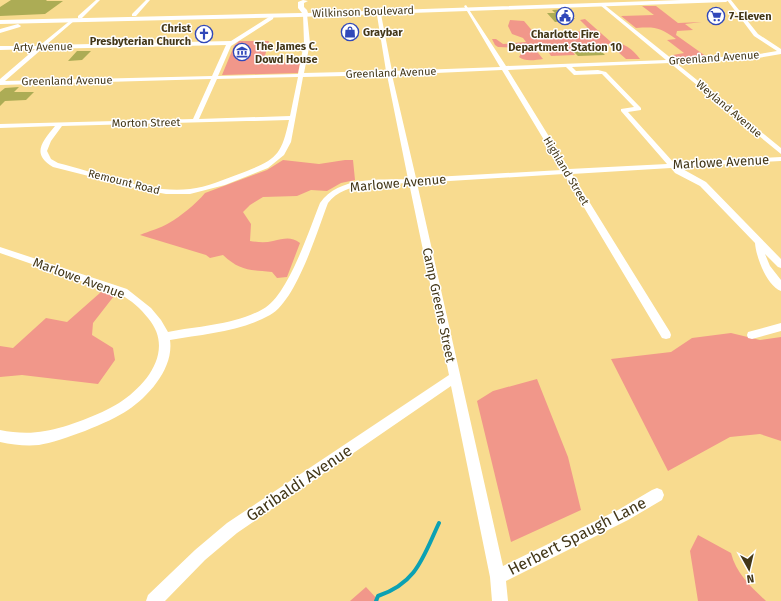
<svg xmlns="http://www.w3.org/2000/svg" width="781" height="601" font-family="'Fira Sans',sans-serif">
<rect width="100%" height="100%" fill="#f8db8f"/>
<path fill="#f1978a" d="M642,6H656L678,23L702,22L685,24L693,30L677,31L676,35L707,57L675,59L673,55L684,53L667,40L676,39C659,27 656,27 636,28L621,16L654,15Z
M585,19L611,42C623,42 633,49 640,59H626L609,44L592,45L595,46L591,48L587,47V45H582L585,48L571,49L575,55L551,56L545,47H536L535,49L543,59C535,60 525,62 519,57L521,54L529,51L527,48L498,47L495,45L492,39H496L503,44L526,42L523,38L512,34L508,26L510,20L524,21L535,34L587,31L589,29L580,20Z
M239,41H269L263,63L298,62L300,63L298,73L222,75L234,46Z
M283,160L319,164L345,160H353L355,180L341,183L327,191L311,190L297,196L263,197L250,205L243,212L251,224L250,241C257,242 265,243 273,241C284,239 290,236 300,243L287,277L277,278L272,272C250,270 240,271 223,255L210,258L206,255L140,235C149,231 161,228 169,223C181,216 196,204 205,193L267,170Z
M101,292L114,296L93,323L92,335L113,348L115,360L98,384L22,375L0,377V346L13,348L46,318L67,322Z
M731,333L760,340L781,337V441L760,434L730,437L668,471L611,359L671,352L692,338Z
M537,379L568,457L581,510L511,542L477,401L493,391Z
M698,535L731,553C736,573 751,587 766,601H698L690,551Z
M366,587L379,601H350Z"/>
<g fill="none" stroke-linecap="round" stroke-linejoin="round">
<path stroke="#0ca1b3" stroke-width="4" d="M376,601L378,596C417,583 423,557 439,523"/>
</g>
<path fill="#acac55" d="M11,0H47L46,1H63L45,14L0,16V7Z
M566,9L575,19H566L568,21L555,22L547,13H555L552,10Z
M598,48L605,55L578,56L572,50Z
M77,51H91L82,60L68,61Z
M19,87L14,92H34L26,100L5,101L0,106V92L5,88Z"/>
<g fill="none" stroke-linecap="round" stroke-linejoin="round">
<path fill="#fff" fill-rule="evenodd" d="M96,0H100L82,18H78V16Z
M146,0H150L136,16H132V14Z
M727,0H731L758,34L781,49V54L747,60L676,63L781,148V154L670,63L572,67L576,71L598,70L606,72L641,108V110L628,112L674,163L781,157V161L679,167L706,182L781,259V268L778,267L765,254L770,266L781,280V291C767,286 756,257 755,243L700,186L675,173L671,168L572,174L670,332L671,335L670,338L666,339L662,338L564,174L417,183L503,566L618,510L652,490L657,488L662,490L664,495L662,500L628,520L506,581L508,601H492L490,577L451,386L237,533L205,560L165,601H146L148,595L195,550L227,523L449,375L409,183C383,185 346,180 328,203C317,232 296,301 270,315C240,332 203,334 170,340C174,368 149,396 128,410C109,423 62,441 39,445C26,446 13,445 0,442V430C15,433 30,434 45,431C68,427 99,415 119,403C147,385 175,350 148,318C141,309 131,300 121,295C109,289 95,286 83,282C56,272 28,263 0,253V247L127,289L151,308L161,320L168,332C199,326 235,325 263,309C288,296 309,230 320,203C339,176 379,180 408,179L387,75L303,77L291,142L284,155L268,168L225,185L190,194H166L144,190L53,167C31,154 42,142 55,126L0,128V124L193,119L211,79L0,85V79L35,49L0,50V46H39L72,19L74,21L46,45L231,41L269,17L272,14L274,15L273,19L231,46L218,76L298,74L304,43L303,14L305,13L307,14L310,43L304,73L386,71L376,9L378,8L380,9L392,71L500,67L464,6L466,5L506,66L666,60L600,5L602,3L672,59L747,56L777,51L754,36ZM226,45L212,76L5,81L42,49ZM566,67L574,75L602,74L634,107L621,109V111L667,164L569,169L508,70ZM502,70L562,170L416,178L392,75ZM298,77L290,116L199,119L217,79ZM289,120C281,158 275,160 239,174C223,180 207,187 190,189C149,194 99,173 58,163L51,159L47,151L51,141L62,126Z
M781,323V331L752,339L748,338L747,335L748,332Z"/>
<path fill="#fff" fill-rule="evenodd" d="M303,0L308,1L304,3V7L307,10L308,13L681,0H729L726,2L298,17L0,24V20L302,13L298,8V2Z
M18,24L21,26L20,27L0,33V29Z"/>
</g>
<defs>
<symbol id="civic-ring" viewBox="-11 -11 22 22"><circle r="9.5" fill="#fff" stroke="#3148b9" stroke-width="1.5"/><path d="M-.6-6.5H3V-4.5H.6V-3L4-1V1h2V6H-6V1h2V-1L-.6-3ZM-1.2 2.5V6h2.4V2.5Z" fill="#3148b9"/></symbol>
<symbol id="supermarket-ring" viewBox="-11 -11 22 22"><circle r="9.5" fill="#fff" stroke="#3148b9" stroke-width="1.5"/><path d="M-6-5.5h2.5l.6 2H6L4.5 2H-2.5L-4.4-4H-6ZM-1.5 3.2a1.3 1.3 0 1 0 .1 0ZM3 3.2a1.3 1.3 0 1 0 .1 0Z" fill="#3148b9"/></symbol>
<symbol id="shop-ring" viewBox="-11 -11 22 22"><circle r="9.5" fill="#fff" stroke="#3148b9" stroke-width="1.5"/><path d="M-5-2.5h2.3a2.7 3.5 0 0 1 5.4 0H5L5.5 6h-11ZM-1.5-2.5h3a1.5 2.3 0 0 0-3 0Z" fill="#3148b9"/></symbol>
<symbol id="church-ring" viewBox="-11 -11 22 22"><circle r="9.5" fill="#fff" stroke="#3148b9" stroke-width="1.5"/><path d="M-1.2-6h2.4v3.5h3.3v2.4h-3.3V6h-2.4V-.1h-3.3v-2.4h3.3Z" fill="#3148b9"/></symbol>
<symbol id="museum-ring" viewBox="-11 -11 22 22"><circle r="9.5" fill="#fff" stroke="#3148b9" stroke-width="1.5"/><path d="M0-6L6-3V-2H-6V-3ZM-5-1h2V3h-2ZM-1-1h2V3h-2ZM3-1h2V3H3ZM-6 4H6V6H-6Z" fill="#3148b9"/></symbol>
</defs>
<g fill-rule="evenodd">
<use href="#civic-ring" x="555" y="6" width="20" height="20"/>
<use href="#supermarket-ring" x="706" y="6" width="20" height="20"/>
<use href="#shop-ring" x="340" y="22" width="20" height="20"/>
<use href="#church-ring" x="194" y="24" width="20" height="20"/>
<use href="#museum-ring" x="232" y="42" width="20" height="20"/>
</g>
<g text-anchor="middle" dominant-baseline="central" stroke-width="3" stroke-linejoin="round" paint-order="stroke">
<g font-size="11" fill="#433718" stroke="#fff">
<text transform="translate(363 12) rotate(-2)">Wilkinson Boulevard</text>
<text transform="translate(43 47) rotate(-1)">Arty Avenue</text>
<text transform="translate(714 58) rotate(-4)">Greenland Avenue</text>
<text transform="translate(391 73) rotate(-2)">Greenland Avenue</text>
<text transform="translate(67 81) rotate(-1)">Greenland Avenue</text>
<text transform="translate(729 109) rotate(40)">Weyland Avenue</text>
<text transform="translate(146 123) rotate(-1)">Morton Street</text>
<text transform="translate(566 171) rotate(59)">Highland Street</text>
<text transform="translate(124 182) rotate(14)">Remount Road</text>
</g>
<g font-size="11" font-weight="bold" fill="#433718" stroke="#fff" text-anchor="start">
<text x="729" y="16">7-Eleven</text>
<text x="191" y="28" text-anchor="end">Christ<tspan x="191" dy="13">Presbyterian Church</tspan></text>
<text x="363" y="32">Graybar</text>
<text x="565" y="34" text-anchor="middle">Charlotte Fire<tspan x="565" dy="13">Department Station 10</tspan></text>
<text x="255" y="46">The James C.<tspan x="255" dy="13">Dowd House</tspan></text>
</g>
<g font-size="13" fill="#433718" stroke="#fff">
<text transform="translate(721 162) rotate(-3)">Marlowe Avenue</text>
<text transform="translate(398 183) rotate(-5)">Marlowe Avenue</text>
<text transform="translate(79 278) rotate(20)">Marlowe Avenue</text>
<text transform="translate(439 305) rotate(78)">Camp Greene Street</text>
</g>
<g font-size="16" fill="#433718" stroke="#fff">
<text transform="translate(299 483) rotate(-34)">Garibaldi Avenue</text>
<text transform="translate(577 536) rotate(-27)">Herbert Spaugh Lane</text>
</g>
</g>
<g transform="translate(749 569) rotate(172)" stroke="#ffffff" stroke-width="3" paint-order="stroke">
<path d="M0-3L7 15L0 10L-7 15Z" fill="#433718"/>
<text y="-6" font-size="11" font-weight="bold" text-anchor="middle" fill="#433718">N</text>
</g>
</svg>
